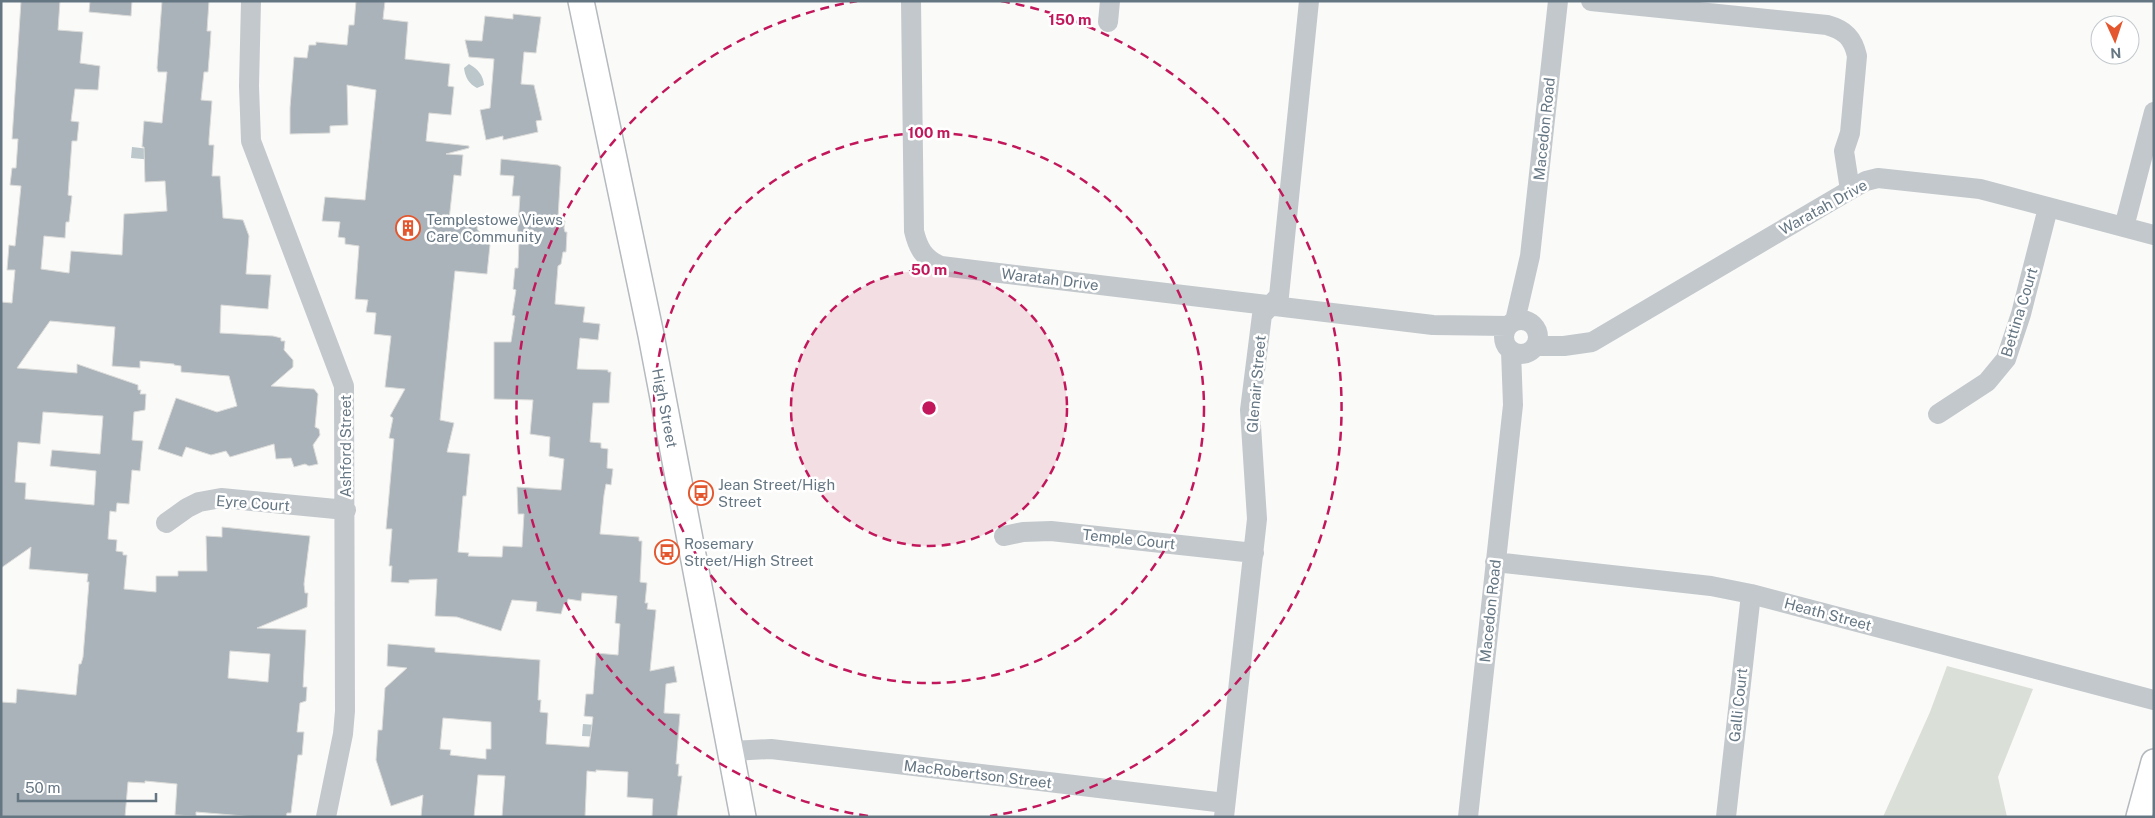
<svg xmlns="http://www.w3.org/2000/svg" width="2155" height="818" font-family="'Public Sans',sans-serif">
<rect width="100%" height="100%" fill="#fafaf8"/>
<path fill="#dadfd7" d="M1947,666L2033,689L1998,777L2007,817H1883L1930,712Z"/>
<path fill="#bbc7cb" d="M469,64C478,69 483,75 484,85L477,88C469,84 465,77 464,68Z
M132,147L158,150L154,160L131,158Z
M583,724L621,727L620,738L582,736Z"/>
<path fill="#aab3b9" stroke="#dcdcda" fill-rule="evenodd" d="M21,1H60L58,30L83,32L80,63L100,66L98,90L75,89L71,121L79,122L77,141H72L68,195L72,196L69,222H66L65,238L44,236L41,269L69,273L71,251L122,255L124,214L167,211L165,181L145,182L144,147H142L144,121L162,123L167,72H158L157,68L162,1H209L207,31H211L210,47L208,72H204L201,100L212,101L209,139V145H214L212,176H220L223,218L243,220L249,236L246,274L271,275L268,309L221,305L220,333L273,336L281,338V341H285L284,350L293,360V367L271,386L314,389L318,394L315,427L319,429L320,435L313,445L318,464L309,466L305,464L294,467L291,458L276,459L274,444L230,457L226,451L211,455L186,447L182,457L158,449L176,398L217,412L237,406L229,376L181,372V366L174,365V364L140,361V368L112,366L115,327L50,321L17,368L77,373V364L138,385V390H141L140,394H146L145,410L134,412L132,440L143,441L140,471L132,470L129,504L117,503L116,512L110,511L108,539L117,540L116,551L123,552V555H127L124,589L156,592V576H178V571H207L206,536L222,537V527L310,536L304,584L305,593H308L307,607L257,628L306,630L303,687H307L306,701L300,703L297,732H304L302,755H298L291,813H287L286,817H256L196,812V816L175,815L177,784L145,781V783L128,782L125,817H1V702L16,703L17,689L76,695L79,664H81L83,657L89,582H87L88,574L29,569L31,547L1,568V302L12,303L15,270H7L9,245L15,246L21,186L10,185L12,168H16L18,139H12ZM43,412L103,416L100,454L52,450L50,466L96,471L94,505L25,499L26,483L15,482L18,442L40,444ZM230,651L270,654L268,682L228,678Z
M90,1H132L131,16L89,12Z
M356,1H385L383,19L408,22L405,59L450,64L448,86L454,87L451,115L429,113L426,141L469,146V148L446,154L463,155L461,176L454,175L449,220L478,223L477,229L490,245L487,274L455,271L440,420L454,423L447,452L470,454L466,496H463L458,552L469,553L468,556L502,557L503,546L522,547L524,514H518L517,487L561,490L564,459L549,456L550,437L530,434L533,400L494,399V342H511L515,316L512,315L516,290L513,289L515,268H518L519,240H517L520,196H512L514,176L500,175L501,159L558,165L561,167L558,218H563L562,220L565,221L564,228L565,232H567L566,252H563L561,264L558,266L555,304L585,307L583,322L600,324L598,340L580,338L577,369L608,370V372H611L609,403H593L590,442L601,443V448L608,449L607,468L613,469L611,485L606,484L604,495L600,534L639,537V541H642L640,582L647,583L645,603H648L647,609L656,610L650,671L674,666L677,682L666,684L664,713L680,714L676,764H679L678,776H682L677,817H652L653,799L627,797L628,772L596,770V772L587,771L585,817H502L505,776L478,775L474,817H421L423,795L391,806L376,760L378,730H382L385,688L407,668L387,666L388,644L435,648V652L540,660L538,700H541L540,712L548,713L546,744L589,747L593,717L584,716L586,694H593L596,653L618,655L620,624L615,623L617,596L582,593L581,601L568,599L567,605L564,604L561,614L536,611L537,602L512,600L501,631L457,617L435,616L437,579L409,580V583L391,582L392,566H389L392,529H386L394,439L389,438L393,418L390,416L405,389L385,387L391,336L374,334L376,313L366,312L368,300L355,299L359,246L345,244V238L338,237L340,222L322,221L325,197L365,200L376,90L347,85L348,125L330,126V133L290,134V108L294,57L307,58L309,45H316V42L347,45L349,25H354ZM443,718L491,722V749H486V759L450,755L451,750L440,749Z
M513,14L541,17L536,53L524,52L521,84L534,85L542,120L536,121L538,132L503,140V136L486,140L480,110L490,108L494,59L469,57L465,40L482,41L485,16L513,19Z"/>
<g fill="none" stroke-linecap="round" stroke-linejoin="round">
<defs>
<path id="major" d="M581,1L651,335L743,817
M2139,817L2154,762"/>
</defs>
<use href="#major" stroke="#b5babe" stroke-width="28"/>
<path stroke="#c3c8cc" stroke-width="20" d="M251,1L249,86L251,141L344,386L345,711L343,734L326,817
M911,1L914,231C918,248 924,259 941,266L1433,325L1508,326
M1591,1L1827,25C1845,30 1853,38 1857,56L1850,133L1844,151L1850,190
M1108,22L1110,1
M2124,227L2154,112
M1504 337a17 17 0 1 1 34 0a17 17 0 1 1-34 0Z
M1515,321L1530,256L1558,1
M1536,346H1564L1592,342L1850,190L1866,181L1878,178L1980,189L2154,235
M1938,414L1987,382L2006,359L2021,314L2048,208
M166,523L187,508L199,502L221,498L346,510
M1004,536L1023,532L1051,531L1254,553
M1495,562L1711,586L1751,594L2154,700
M731,751L771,749L1225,803
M1224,817L1257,519L1250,410L1262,315L1279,296L1309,1
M1468,817L1513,405L1511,351
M1726,817L1751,594"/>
<use href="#major" stroke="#fff" stroke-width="25"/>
</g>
<circle cx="929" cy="408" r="138" fill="#c2185b" fill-opacity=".12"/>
<g fill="none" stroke="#c2185b" stroke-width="2.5" stroke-dasharray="9 6">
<circle cx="929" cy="408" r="138"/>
<circle cx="929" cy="408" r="275"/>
<path d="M868 816A413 413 0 0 1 857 1M1001 1A413 413 0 0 1 990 816"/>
</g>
<defs>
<symbol id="building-ring" viewBox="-11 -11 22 22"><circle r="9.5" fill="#fff" stroke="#e4572e" stroke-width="1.5"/><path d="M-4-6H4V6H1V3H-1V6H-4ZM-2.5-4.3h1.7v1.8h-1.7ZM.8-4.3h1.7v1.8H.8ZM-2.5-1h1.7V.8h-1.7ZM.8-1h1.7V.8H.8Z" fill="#e4572e"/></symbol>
<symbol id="bus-ring" viewBox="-11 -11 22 22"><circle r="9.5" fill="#fff" stroke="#e4572e" stroke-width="1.5"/><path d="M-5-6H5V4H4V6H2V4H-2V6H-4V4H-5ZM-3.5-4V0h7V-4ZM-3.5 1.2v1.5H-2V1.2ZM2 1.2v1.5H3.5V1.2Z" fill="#e4572e"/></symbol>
</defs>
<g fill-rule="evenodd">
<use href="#building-ring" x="394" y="214" width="28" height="28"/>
<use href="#bus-ring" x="687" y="479" width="28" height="28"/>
<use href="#bus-ring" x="653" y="538" width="28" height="28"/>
</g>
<g text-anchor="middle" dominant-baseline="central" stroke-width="5" stroke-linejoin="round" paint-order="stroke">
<g font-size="15" fill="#657683" stroke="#fff">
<text transform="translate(1544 129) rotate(-84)">Macedon Road</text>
<text transform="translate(1823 207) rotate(-29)">Waratah Drive</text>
<text transform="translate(1050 279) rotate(7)">Waratah Drive</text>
<text transform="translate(2019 312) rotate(-73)">Bettina Court</text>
<text transform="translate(1256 384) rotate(-85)">Glenair Street</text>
<text transform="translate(665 408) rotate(79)">High Street</text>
<text transform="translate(345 446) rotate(-90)">Ashford Street</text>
<text transform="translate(253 503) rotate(4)">Eyre Court</text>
<text transform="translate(1129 539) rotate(6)">Temple Court</text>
<text transform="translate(1490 611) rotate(-84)">Macedon Road</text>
<text transform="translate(1828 614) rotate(15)">Heath Street</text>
<text transform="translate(1738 705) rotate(-84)">Galli Court</text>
<text transform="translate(978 774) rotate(7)">MacRobertson Street</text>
</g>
<g font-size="15" fill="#657683" stroke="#fff" text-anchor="start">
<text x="426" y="219">Templestowe Views<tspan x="426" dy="17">Care Community</tspan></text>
<text x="718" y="484">Jean Street/High<tspan x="718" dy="17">Street</tspan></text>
<text x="684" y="543">Rosemary<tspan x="684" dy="17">Street/High Street</tspan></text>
</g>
</g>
<circle cx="929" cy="408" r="8" fill="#c2185b" stroke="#fff" stroke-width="2.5"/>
<g font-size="15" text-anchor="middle" font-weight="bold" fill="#c2185b" stroke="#fff" stroke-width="5" stroke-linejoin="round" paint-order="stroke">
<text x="1070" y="25">150 m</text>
<text x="929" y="138">100 m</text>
<text x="929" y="275">50 m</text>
</g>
<rect width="2155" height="818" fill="none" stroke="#657683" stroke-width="5"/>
<g transform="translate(2115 40) rotate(177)"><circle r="24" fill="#ffffff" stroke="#c1c8cd"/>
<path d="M0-4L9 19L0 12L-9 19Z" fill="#e4572e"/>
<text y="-8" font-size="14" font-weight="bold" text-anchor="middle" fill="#657683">N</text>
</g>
<path d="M18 793v8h138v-8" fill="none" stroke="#657683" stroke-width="2.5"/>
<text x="25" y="793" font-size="15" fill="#657683" stroke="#ffffff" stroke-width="4" paint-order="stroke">50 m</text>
</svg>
